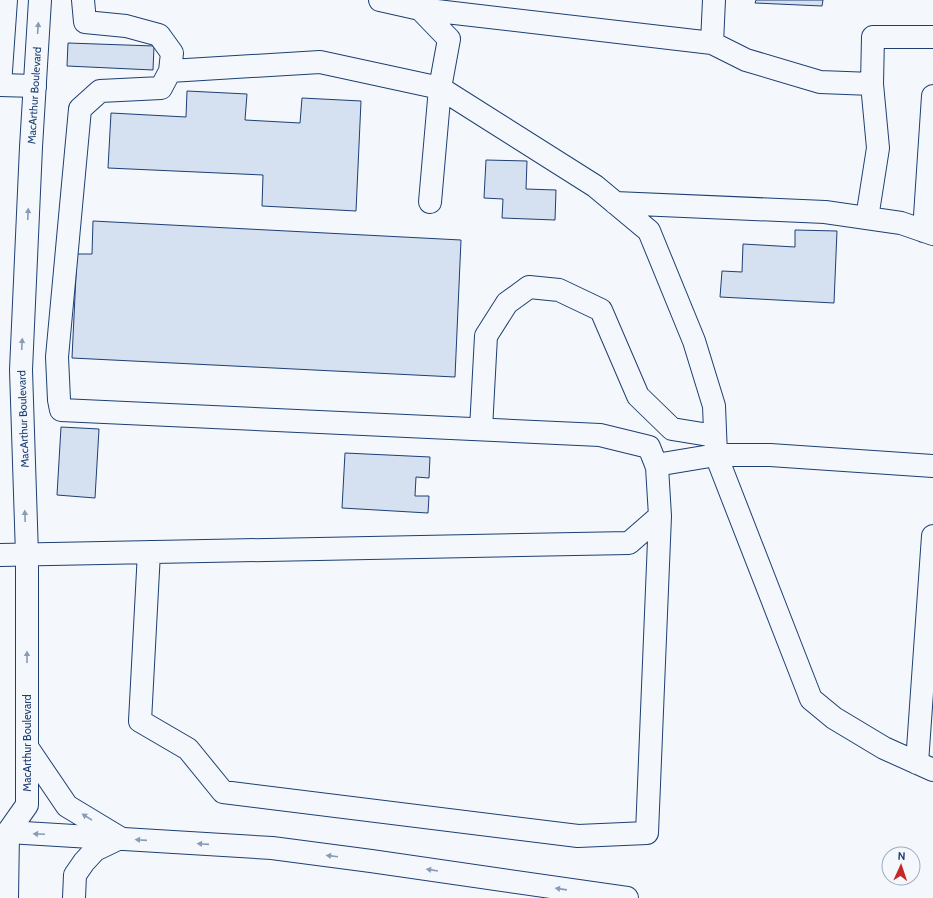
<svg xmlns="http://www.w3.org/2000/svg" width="933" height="898" font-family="Cabin,sans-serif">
<rect width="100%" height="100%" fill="#f4f7fb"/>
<path fill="#d5e0f0" stroke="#1d3f73" d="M756,0H823L822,6L755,3Z
M68,43L154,46L153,70L67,66Z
M187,91L247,94L245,120L300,123L302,98L361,101L356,211L262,206L263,175L108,168L111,113L186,117Z
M486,160L527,161L526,189L556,190L555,220L502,218L503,199L484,198Z
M93,221L461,240L455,377L72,358L77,254H92Z
M795,230L837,231L834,303L720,297L722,271L742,272L743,244L795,247Z
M61,427L99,429L95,498L57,495Z
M345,453L430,457L429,478L416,477L415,496H429L428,513L342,508Z"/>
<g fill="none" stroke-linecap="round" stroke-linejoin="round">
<defs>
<path id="minor" d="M420,9L712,43L746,60L820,82L872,84L878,148L867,218
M712,43L714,0
M170,71L320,62L440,88L449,39L420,9L380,0
M872,84L873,37H933
M0,85L35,86
M430,202L440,88L595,186L649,231L694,341L714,406L716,455L811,699L834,718L884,748L933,770
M615,203L825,212L901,223L933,234
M924,231L933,96
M481,429L486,336L507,303L529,287L559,290L601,310L638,396L672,429L715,436
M656,465L716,455H770L933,466
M149,552L140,721L188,749L223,792L578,836L647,833L660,516
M0,555L629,543L660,516L657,467L649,447L600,435L61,410L59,400L57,357L80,109L100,91L161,88L170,71L172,53L159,35L126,26L85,22L83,0
M917,763L933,536"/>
<g id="major">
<path d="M0,85L6,0"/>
<path d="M27,747L67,806L120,838"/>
<path id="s1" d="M7,898L8,832L27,805V555L21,370L31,147L40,0"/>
<path d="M74,898L75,875L84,862L95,850L120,838"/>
</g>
<path id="highway" d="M8,832L272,848L371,861L627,898"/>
</defs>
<use href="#minor" stroke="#1d3f73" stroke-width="24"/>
<use href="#major" stroke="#1d3f73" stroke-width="24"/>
<use href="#highway" stroke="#1d3f73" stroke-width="24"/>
<use href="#minor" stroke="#f4f7fb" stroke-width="22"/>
<use href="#major" stroke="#f4f7fb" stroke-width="22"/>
<use href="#highway" stroke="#f4f7fb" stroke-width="22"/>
</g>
<defs><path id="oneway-solid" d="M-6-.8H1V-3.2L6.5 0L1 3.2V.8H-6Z"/></defs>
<g fill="#889bb7">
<use href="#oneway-solid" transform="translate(38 28) rotate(-86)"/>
<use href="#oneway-solid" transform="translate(28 214) rotate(-87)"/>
<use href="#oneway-solid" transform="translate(22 344) rotate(-87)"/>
<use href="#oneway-solid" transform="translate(25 516) rotate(-92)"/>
<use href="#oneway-solid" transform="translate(27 657) rotate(-90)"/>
<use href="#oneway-solid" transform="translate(87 817) rotate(-148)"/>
<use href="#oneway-solid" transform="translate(39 834) rotate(-177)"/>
<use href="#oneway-solid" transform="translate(141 840) rotate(-176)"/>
<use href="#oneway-solid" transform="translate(203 844) rotate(-176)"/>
<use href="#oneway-solid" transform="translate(332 856) rotate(-173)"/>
<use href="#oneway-solid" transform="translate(432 870) rotate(-171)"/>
<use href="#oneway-solid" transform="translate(561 889) rotate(-172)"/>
</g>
<g text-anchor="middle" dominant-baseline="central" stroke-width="3" stroke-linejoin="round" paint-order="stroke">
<g font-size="11" fill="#1d3f73" stroke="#f4f7fb">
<text stroke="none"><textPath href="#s1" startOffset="809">MacArthur Boulevard</textPath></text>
<text transform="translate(23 419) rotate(-92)">MacArthur Boulevard</text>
<text transform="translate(27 743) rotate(-90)">MacArthur Boulevard</text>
</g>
</g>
<g transform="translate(901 866) rotate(3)"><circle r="19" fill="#f4f7fb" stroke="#9eadc5"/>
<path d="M0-3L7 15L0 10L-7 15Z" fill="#c62828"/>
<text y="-6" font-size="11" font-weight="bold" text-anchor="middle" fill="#1d3f73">N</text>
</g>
</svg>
